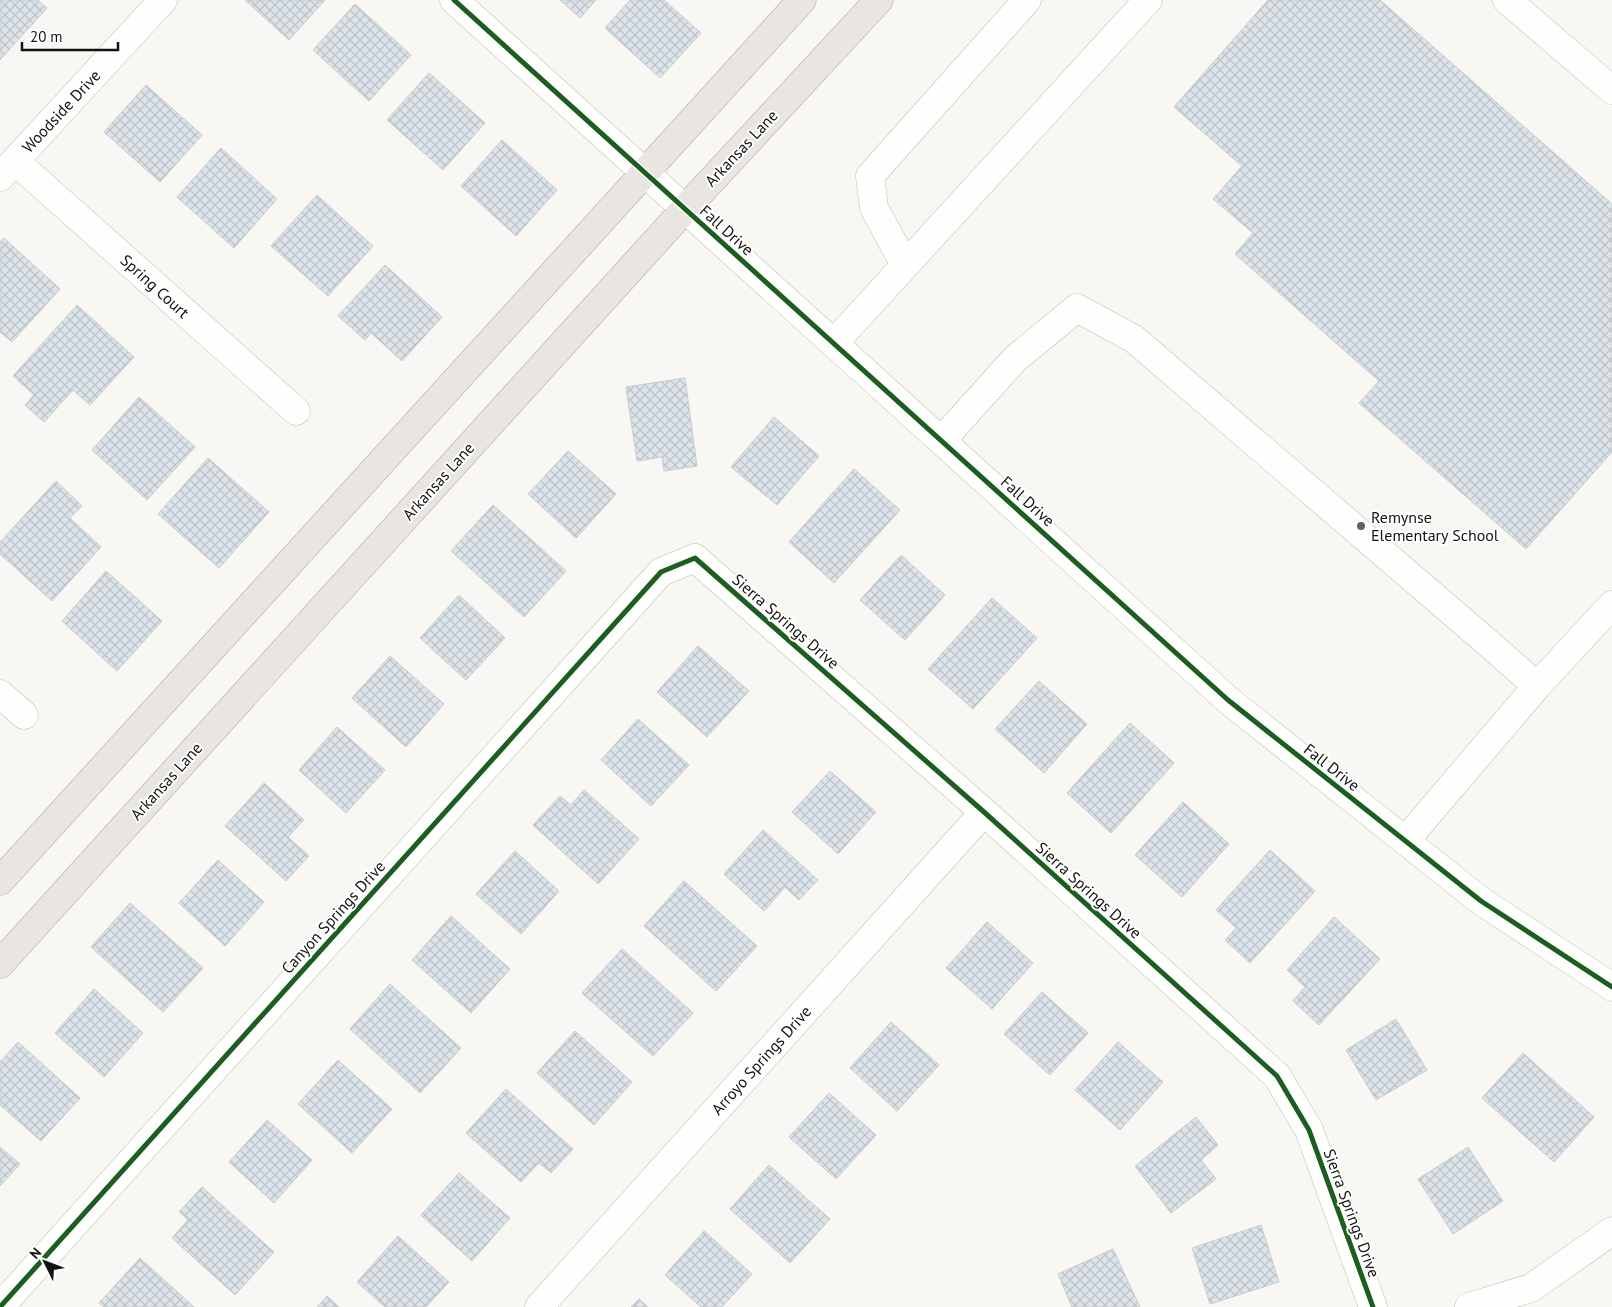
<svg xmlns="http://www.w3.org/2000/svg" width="1612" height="1307" font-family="'PT Sans',sans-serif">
<defs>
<pattern id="building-cross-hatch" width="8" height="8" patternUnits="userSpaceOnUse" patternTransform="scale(1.25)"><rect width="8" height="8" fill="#dce4ea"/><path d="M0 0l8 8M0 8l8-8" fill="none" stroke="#bcc3c8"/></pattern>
</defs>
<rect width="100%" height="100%" fill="#f9f7f4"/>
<path fill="url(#building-cross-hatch)" stroke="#cbcbca" d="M0,0H38L47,8L0,60Z
M245,0H325L289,40Z
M560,0H596L580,18Z
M630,0H664L701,33L660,78L605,28Z
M1268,0H1380L1612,204V452L1526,549L1359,403L1379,381L1235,254L1253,233L1213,199L1242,166L1174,107Z
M355,4L411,55L369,101L313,50Z
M429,73L485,123L443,170L387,120Z
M146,85L202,135L160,182L104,132Z
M502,140L557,190L516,236L461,186Z
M221,148L277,199L234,248L177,197Z
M317,195L373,246L328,296L271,246Z
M4,238L60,289L12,342L0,332V242Z
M385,265L442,317L402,361L371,333L365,340L338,316Z
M77,305L134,357L90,405L73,390L44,422L25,405L34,395L13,376Z
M685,378L697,466L664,471L662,457L637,461L626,387Z
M139,397L195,447L147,500L92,450Z
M774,417L819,456L777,505L731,467Z
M568,451L616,494L576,538L528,494Z
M208,458L269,512L219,568L158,514Z
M854,469L900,510L834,583L789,542Z
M56,481L82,506L70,518L101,547L52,601L0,554V542Z
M493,505L566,571L524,617L451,551Z
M901,555L945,595L905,640L860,600Z
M106,571L162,621L117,671L62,621Z
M459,595L505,638L466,680L420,638Z
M992,598L1037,638L973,709L928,669Z
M698,646L749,691L707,737L657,692Z
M390,656L444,704L406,747L352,698Z
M1039,681L1087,724L1044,773L995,729Z
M638,719L689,765L651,806L601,760Z
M1130,723L1174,763L1111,833L1067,793Z
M337,727L385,770L346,813L299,770Z
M830,771L876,812L838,854L792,812Z
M264,783L304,820L288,837L309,856L286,881L225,826Z
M584,790L639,839L598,884L533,825L560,796L571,805Z
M1183,802L1229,844L1182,897L1135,855Z
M763,830L818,880L799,900L785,887L764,911L724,874Z
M1270,850L1315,891L1250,963L1225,940L1236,928L1216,910Z
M515,851L559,891L521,934L476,894Z
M218,860L264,902L225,946L179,903Z
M684,881L757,946L716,991L644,926Z
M130,903L203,968L163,1012L91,947Z
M451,916L510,969L471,1013L412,960Z
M1334,917L1380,959L1319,1025L1293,1001L1305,987L1287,970Z
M987,922L1033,963L992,1009L946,968Z
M622,949L693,1013L653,1056L582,993Z
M390,984L461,1048L420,1093L350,1029Z
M94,989L143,1033L104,1077L55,1033Z
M1042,992L1088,1033L1050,1075L1004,1034Z
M1396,1019L1427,1070L1376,1100L1346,1050Z
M891,1022L939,1065L897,1111L850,1068Z
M575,1031L632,1082L594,1125L537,1073Z
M18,1042L80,1098L41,1141L0,1105V1062Z
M1118,1042L1163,1082L1120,1130L1075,1090Z
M1523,1053L1594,1117L1554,1162L1482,1098Z
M338,1060L392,1109L352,1153L298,1104Z
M506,1089L573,1149L551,1173L539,1163L521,1182L466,1133Z
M829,1093L876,1135L836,1179L789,1137Z
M1196,1117L1218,1145L1201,1160L1216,1179L1171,1213L1135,1166Z
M267,1120L312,1160L274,1203L229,1162Z
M0,1147L20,1164L0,1186Z
M1468,1147L1503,1201L1453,1234L1418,1179Z
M769,1165L830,1219L790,1263L730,1209Z
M459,1173L510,1218L472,1261L421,1215Z
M202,1187L274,1252L235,1295L172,1238L188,1220L179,1212Z
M1261,1225L1279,1282L1210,1304L1192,1248Z
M704,1231L752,1274L722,1307H701L665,1275Z
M398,1236L449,1282L426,1307H385L357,1282Z
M1113,1249L1140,1307H1072L1058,1274Z
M140,1258L194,1307H104L99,1303Z
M327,1296L339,1307H317Z
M639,1299L648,1307H631Z"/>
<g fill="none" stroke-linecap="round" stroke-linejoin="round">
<defs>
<path id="minor" d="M454,0L1228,700L1481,901L1612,987
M1507,0L1612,90
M15,161L296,411
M0,177L163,0
M905,265L874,208L870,176L1027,0
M834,343L1148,0
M942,440L1015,359L1077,308L1134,339L1480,636L1537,686L1405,841
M1537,686L1612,605
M0,694L24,715
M0,1307L661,572L695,558L984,812L1277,1076L1309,1130L1373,1307
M539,1307L984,812
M1469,1307L1531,1288L1612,1231"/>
<path id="major" d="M0,881L802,0
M0,964L685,209L879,0"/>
</defs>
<use href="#minor" stroke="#bfbdbb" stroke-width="29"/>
<use href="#major" stroke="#aaa298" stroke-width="29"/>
<use href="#minor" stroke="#fefefd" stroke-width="28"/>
<use href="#major" stroke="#e9e5e0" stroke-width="28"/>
<defs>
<path id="cycleway" d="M454,0L1228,700L1481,901L1612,987
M0,1307L661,572L695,558L984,812L1277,1076L1309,1130L1373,1307"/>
</defs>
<use href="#cycleway" stroke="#fff" stroke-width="8"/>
<use href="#cycleway" stroke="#1b5e20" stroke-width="5"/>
</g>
<circle fill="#646260" stroke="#fff" stroke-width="2" cx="1361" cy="526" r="5"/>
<g text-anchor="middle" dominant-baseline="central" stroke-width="4" stroke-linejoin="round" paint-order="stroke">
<g font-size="16" fill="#131211" stroke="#fff">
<text transform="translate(61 111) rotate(-47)">Woodside Drive</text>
<text transform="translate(741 148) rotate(-47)">Arkansas Lane</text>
<text transform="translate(727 230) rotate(42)">Fall Drive</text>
<text transform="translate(155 286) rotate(42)">Spring Court</text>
<text transform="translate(438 481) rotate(-48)">Arkansas Lane</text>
<text transform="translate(1028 501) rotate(42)">Fall Drive</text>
<text transform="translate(786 621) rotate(41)">Sierra Springs Drive</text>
<text transform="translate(1332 767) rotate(38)">Fall Drive</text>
<text transform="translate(166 781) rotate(-48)">Arkansas Lane</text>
<text transform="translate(1089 890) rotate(42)">Sierra Springs Drive</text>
<text transform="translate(333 917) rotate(-48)">Canyon Springs Drive</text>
<text transform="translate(761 1060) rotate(-48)">Arroyo Springs Drive</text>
<text transform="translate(1352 1213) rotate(70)">Sierra Springs Drive</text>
</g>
<g font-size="16" fill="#131211" stroke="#fff" text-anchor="start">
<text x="1371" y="517">Remynse<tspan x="1371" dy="18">Elementary School</tspan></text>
</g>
</g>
<g transform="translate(45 1262) rotate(312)" stroke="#ffffff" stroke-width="4" paint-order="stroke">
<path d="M0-4L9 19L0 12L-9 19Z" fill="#131211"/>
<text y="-8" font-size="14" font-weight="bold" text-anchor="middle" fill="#131211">N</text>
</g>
<path d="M22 42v8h96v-8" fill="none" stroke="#131211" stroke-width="2.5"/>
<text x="30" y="42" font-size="15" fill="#131211" stroke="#ffffff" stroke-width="4" paint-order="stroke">20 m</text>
</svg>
